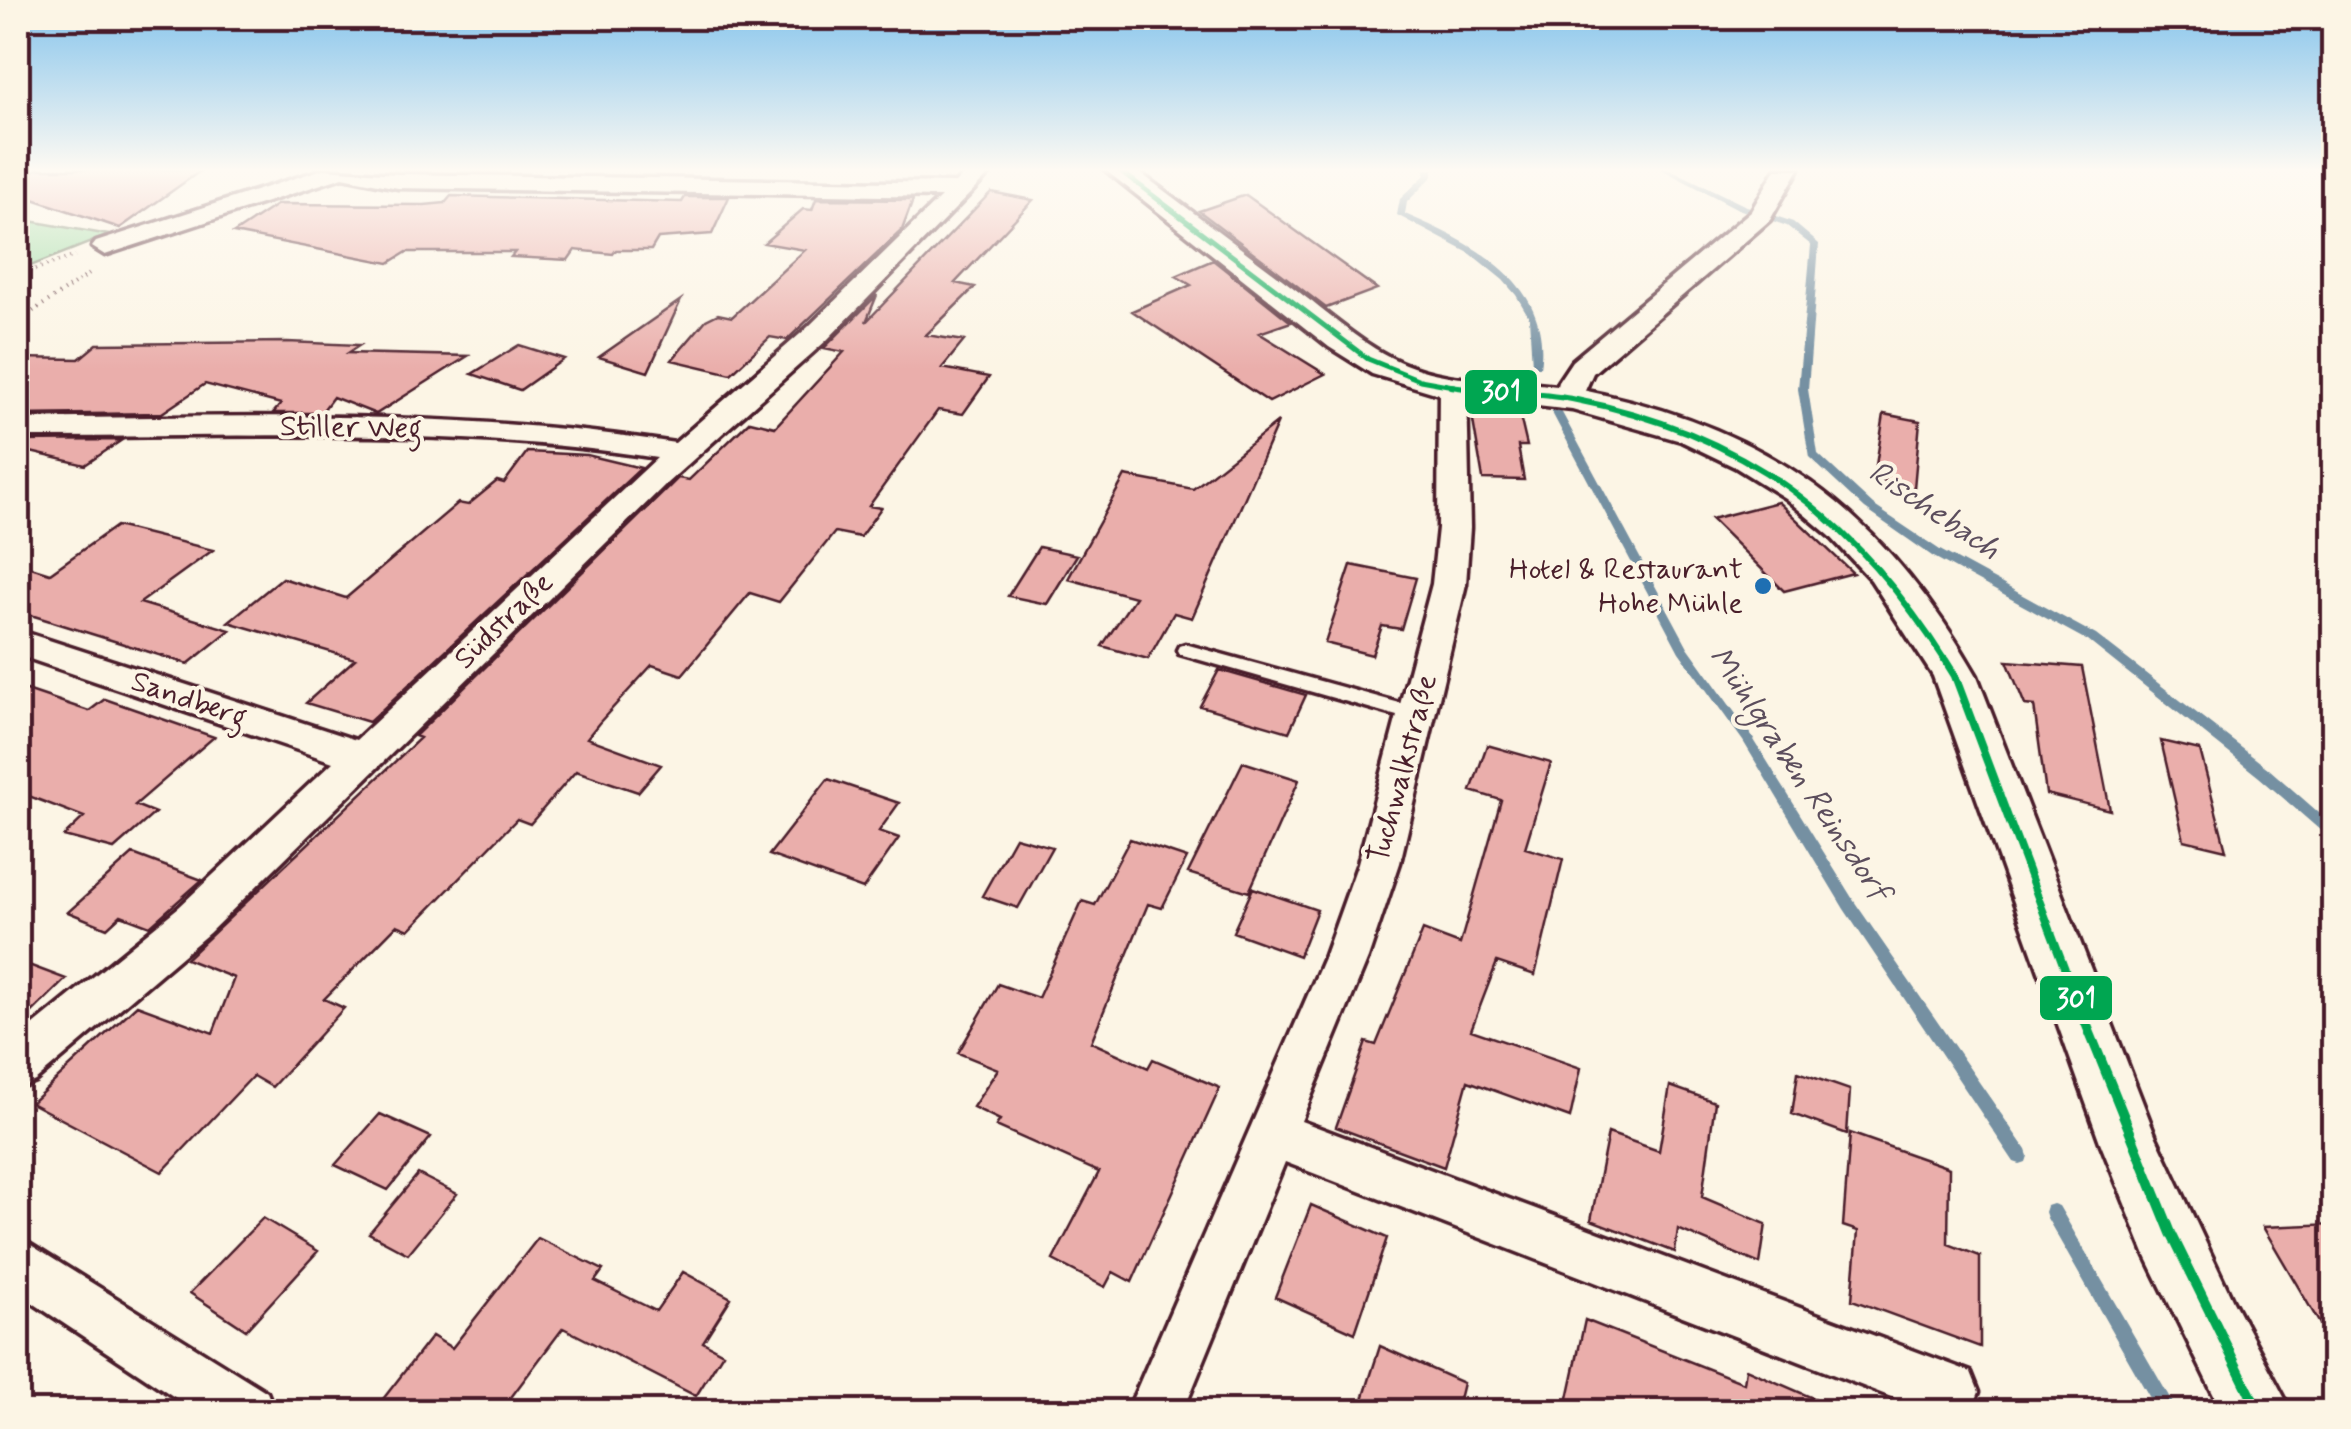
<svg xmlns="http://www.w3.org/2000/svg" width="2351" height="1429" font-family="Mynerve,sans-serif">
<rect width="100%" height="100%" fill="#fcf5e5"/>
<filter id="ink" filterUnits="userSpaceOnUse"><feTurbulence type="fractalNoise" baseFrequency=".01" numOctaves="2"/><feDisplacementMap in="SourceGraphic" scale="20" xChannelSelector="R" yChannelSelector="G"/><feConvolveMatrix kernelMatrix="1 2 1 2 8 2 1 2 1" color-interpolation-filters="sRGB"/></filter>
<g filter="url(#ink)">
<path fill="#9cdba3" stroke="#737d67" stroke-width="2.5" d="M18,219H19L109,235L18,271Z"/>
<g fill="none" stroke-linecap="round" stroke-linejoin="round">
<path fill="#7590a2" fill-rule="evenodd" d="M1425,169H1433V176L1407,202L1405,214C1471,242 1553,282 1540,367H1534L1532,365L1529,317L1516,295L1503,280L1471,254L1397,215L1400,199L1425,175Z
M1661,169H1670L1744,205L1793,222L1819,244L1808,389L1818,454L1873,505L1940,550L2096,635L2269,769L2334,826V839L2329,838L2259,777L2088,641L1932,556L1865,509L1809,457L1798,389L1811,245L1787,226L1738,209Z
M1555,406L1560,409L1688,647L1751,735L1854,901L2026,1150L2028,1156L2026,1162L2020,1164L2014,1162L1844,909L1743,741L1679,652L1550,409Z
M2053,1204L2059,1206L2178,1412H2158L2047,1218L2045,1212L2047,1206Z"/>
</g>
<path fill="#eaaeab" stroke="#4a1f2b" stroke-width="2.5" d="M37,169H203L120,228L18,194V184Z
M991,192L1033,200L955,283L975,287L926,335L964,341L942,368L989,377L963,414L938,410L869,506L881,508L860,537L835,532L779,602L750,593L682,675L652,665L599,723L587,738L661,765L638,792L576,771L530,824L517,819L409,930L397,925L324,999L344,1008L272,1087L253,1076L162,1172L31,1103L137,1005L213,1033L234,978L186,959L420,738L415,736L670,486L678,478L689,480L750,421L775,427L844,352L824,348L877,295L866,322Z
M1246,195L1377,289L1326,308L1199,211Z
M451,196L682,202L685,197H729L712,234L658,238L651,250H616L613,254L575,250L568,260L511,257L515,252H407L389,263L234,233L278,204L424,205L445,203Z
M816,199L913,200L902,230L787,340L770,337L731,374L672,360L706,320L718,314L732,317L805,250L764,243L803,209L812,210Z
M1213,260L1291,322L1259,333L1325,374L1269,402L1132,311L1191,285L1176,276Z
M681,300L648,372L599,357Z
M287,342L360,345L348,353L468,356L376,414L333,397L321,413H273L281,404L205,384L162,413L18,415V358L79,359L97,344Z
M519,345L564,359L520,390L472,374Z
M1471,409L1519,412L1527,446H1518L1524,480L1483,479Z
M1884,414L1920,421L1914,488L1874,478Z
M1278,422L1192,618L1174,613L1148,659L1102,646L1135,597L1068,579L1125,476L1193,489Z
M122,440L85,465L18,449V441Z
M527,452L587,455L641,468L369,722L306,703L355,659L228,622L282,578L346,598L458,503L468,505L497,481L504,483Z
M1778,502L1853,573L1784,591L1711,519Z
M116,526L213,550L140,603L230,630L188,664L18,611V563L50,573Z
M1039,547L1077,555L1047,604L1008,596Z
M1351,565L1416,578L1401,629L1382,626L1372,655L1325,643Z
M2007,661L2082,667L2110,810L2046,794L2034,706L2025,705Z
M1219,670L1306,695L1289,732L1200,706Z
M18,687L89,711L105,699L214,737L135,805L155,813L114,849L64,836L84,817L18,792Z
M2161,741L2200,750L2226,850L2184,840Z
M1487,745L1551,763L1525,848L1563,859L1535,975L1497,962L1471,1030L1581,1068L1570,1118L1468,1081L1444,1167L1336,1127L1366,1042L1376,1045L1423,930L1460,944L1501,800L1471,791Z
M1243,762L1299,780L1249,892L1188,873Z
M828,779L899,803L879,831L899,838L863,889L769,855Z
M1015,837L1052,847L1018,908L982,896Z
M1130,839L1187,858L1162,908L1148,904L1091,1042L1148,1068L1153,1059L1220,1088L1132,1282L1113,1272L1105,1287L1053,1260L1099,1172L996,1126L1000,1120L973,1107L998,1069L958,1053L998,984L1038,998L1082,901L1095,905Z
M133,854L202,880L150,926L121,915L107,928L68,912Z
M1253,888L1317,910L1299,956L1233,932Z
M18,961L66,979L18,1026Z
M1798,1072L1850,1090L1847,1134L1792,1114Z
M1670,1086L1715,1102L1702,1197L1766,1224L1760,1264L1678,1229L1675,1252L1591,1220L1608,1133L1659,1151Z
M380,1114L431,1137L388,1190L335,1165Z
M1850,1133L1949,1168L1948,1244L1980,1256V1347L1852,1300L1858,1231L1843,1226Z
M418,1174L457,1194L408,1254L369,1233Z
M1311,1205L1387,1238L1355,1333L1275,1297Z
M263,1218L318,1251L246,1330L190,1293Z
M2334,1224V1348L2263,1227Z
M538,1238L603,1270L595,1281L656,1311L683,1272L731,1298L703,1342L723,1353L696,1396L563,1328L500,1412H373L432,1336L452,1348Z
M1585,1320L1744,1383L1746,1369L1845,1412H1565Z
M1380,1346L1463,1383L1456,1412H1359Z"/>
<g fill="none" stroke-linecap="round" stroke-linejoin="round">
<defs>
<path id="service" d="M1185,644L1418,708L1427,715L1418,722L1179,654L1177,650L1179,646Z"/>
<path id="minor" d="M323,169L398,174L955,183L969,169H994L827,340L667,483L209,933L35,1081L18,1088V1038L179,907L333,762L18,655V630L356,740L657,458C447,425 230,438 18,437V419C236,416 459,409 675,443L807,328L941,197L398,188L343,177L114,252L105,255L92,247L96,242Z
M1776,169H1799L1770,220L1593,373L1579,404H1559L1554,398L1558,382L1572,361L1751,211Z
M1453,378L1467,387L1470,528L1466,584L1400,863L1368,958L1301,1121L1971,1372L1979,1392L1971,1412H1930L1285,1162L1183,1412H1127L1324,958L1358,863L1432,584L1438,528L1439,387Z
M18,1237L267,1392L275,1412H197L18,1293Z"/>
<path id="tertiary" d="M1104,169H1135C1190,210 1245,251 1299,292C1335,319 1370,352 1413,367C1464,385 1519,379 1571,388C1763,423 1881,508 1977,676L2156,1137L2233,1301L2292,1412H2222L2146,1256L2100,1142L1933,676L1871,580L1830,536L1785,498L1735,467L1681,441L1572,410L1442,395L1372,374L1329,347Z"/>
</defs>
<use href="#service" stroke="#4a1f2b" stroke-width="7"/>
<use href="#minor" stroke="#4a1f2b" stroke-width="7"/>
<use href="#tertiary" stroke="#4a1f2b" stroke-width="7"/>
<path stroke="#4a1f2b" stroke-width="4" stroke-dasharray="1 5" stroke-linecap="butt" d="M18,275L75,256
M18,321L91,273"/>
<use href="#service" fill="#fcf5e5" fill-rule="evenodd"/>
<use href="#minor" fill="#fcf5e5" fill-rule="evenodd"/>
<use href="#tertiary" fill="#fcf5e5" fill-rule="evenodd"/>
<defs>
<path id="bus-1-far3" d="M1118,169L1368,359L1420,380L1470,389"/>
<path id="bus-1-far2" d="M1451,386C1491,392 1532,392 1572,399C1744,432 1854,516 1946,662"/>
<path id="bus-1-far1" d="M1945,660L1955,676L2078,1004"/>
<path id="bus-1" d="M2077,1001L2171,1233L2259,1412"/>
</defs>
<use href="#bus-1-far3" stroke="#fcf5e5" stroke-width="10"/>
<use href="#bus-1-far2" stroke="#fcf5e5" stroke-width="12"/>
<use href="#bus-1-far1" stroke="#fcf5e5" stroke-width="15"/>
<use href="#bus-1" stroke="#fcf5e5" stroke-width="18"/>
<use href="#bus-1-far3" stroke="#00a651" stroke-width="5"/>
<use href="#bus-1-far2" stroke="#00a651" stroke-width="6"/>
<use href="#bus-1-far1" stroke="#00a651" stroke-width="8"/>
<use href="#bus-1" stroke="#00a651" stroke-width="10"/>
</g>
</g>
<linearGradient id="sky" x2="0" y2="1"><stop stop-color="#85c4ec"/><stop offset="0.46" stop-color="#fefaf3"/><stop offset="1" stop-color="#fefaf3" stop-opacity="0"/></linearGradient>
<rect width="2351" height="369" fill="url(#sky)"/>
<circle fill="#1f6fb2" stroke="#fcf5e5" stroke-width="4" cx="1763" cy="586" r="10"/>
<g text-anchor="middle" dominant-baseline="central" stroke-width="8" stroke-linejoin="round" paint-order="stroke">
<g font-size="30" fill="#4a1f2b" stroke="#fcf5e5">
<text transform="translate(351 428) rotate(1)">Stiller Weg</text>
<text transform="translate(504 621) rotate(-44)">Südstraße</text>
<text transform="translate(189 700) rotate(19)">Sandberg</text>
<text transform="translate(1403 769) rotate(-75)">Tuchwalkstraße</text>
</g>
<g font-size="30" fill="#4a1f2b" stroke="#fcf5e5" text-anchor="end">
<text x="1743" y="569">Hotel &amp; Restaurant<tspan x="1743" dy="34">Hohe Mühle</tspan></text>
</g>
<g font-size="32" font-style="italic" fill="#5c4e5d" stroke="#fcf5e5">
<text transform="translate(1934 511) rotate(34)">Rischebach</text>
<text transform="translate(1799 774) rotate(56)">Mühlgraben Reinsdorf</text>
</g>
</g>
<g stroke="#fcf5e5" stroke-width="4">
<rect x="1463" y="368" width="76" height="48" rx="10" fill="#00a651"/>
<rect x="2038" y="974" width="76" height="48" rx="10" fill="#00a651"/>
</g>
<g font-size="28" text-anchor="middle" font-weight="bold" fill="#fff">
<text x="1501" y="401">301</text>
<text x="2076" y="1008">301</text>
</g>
<rect width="2351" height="1429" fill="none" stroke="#fcf5e5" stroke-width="60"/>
<rect x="30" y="30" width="2291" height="1369" fill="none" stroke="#4a1f2b" stroke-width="4" filter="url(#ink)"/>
</svg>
